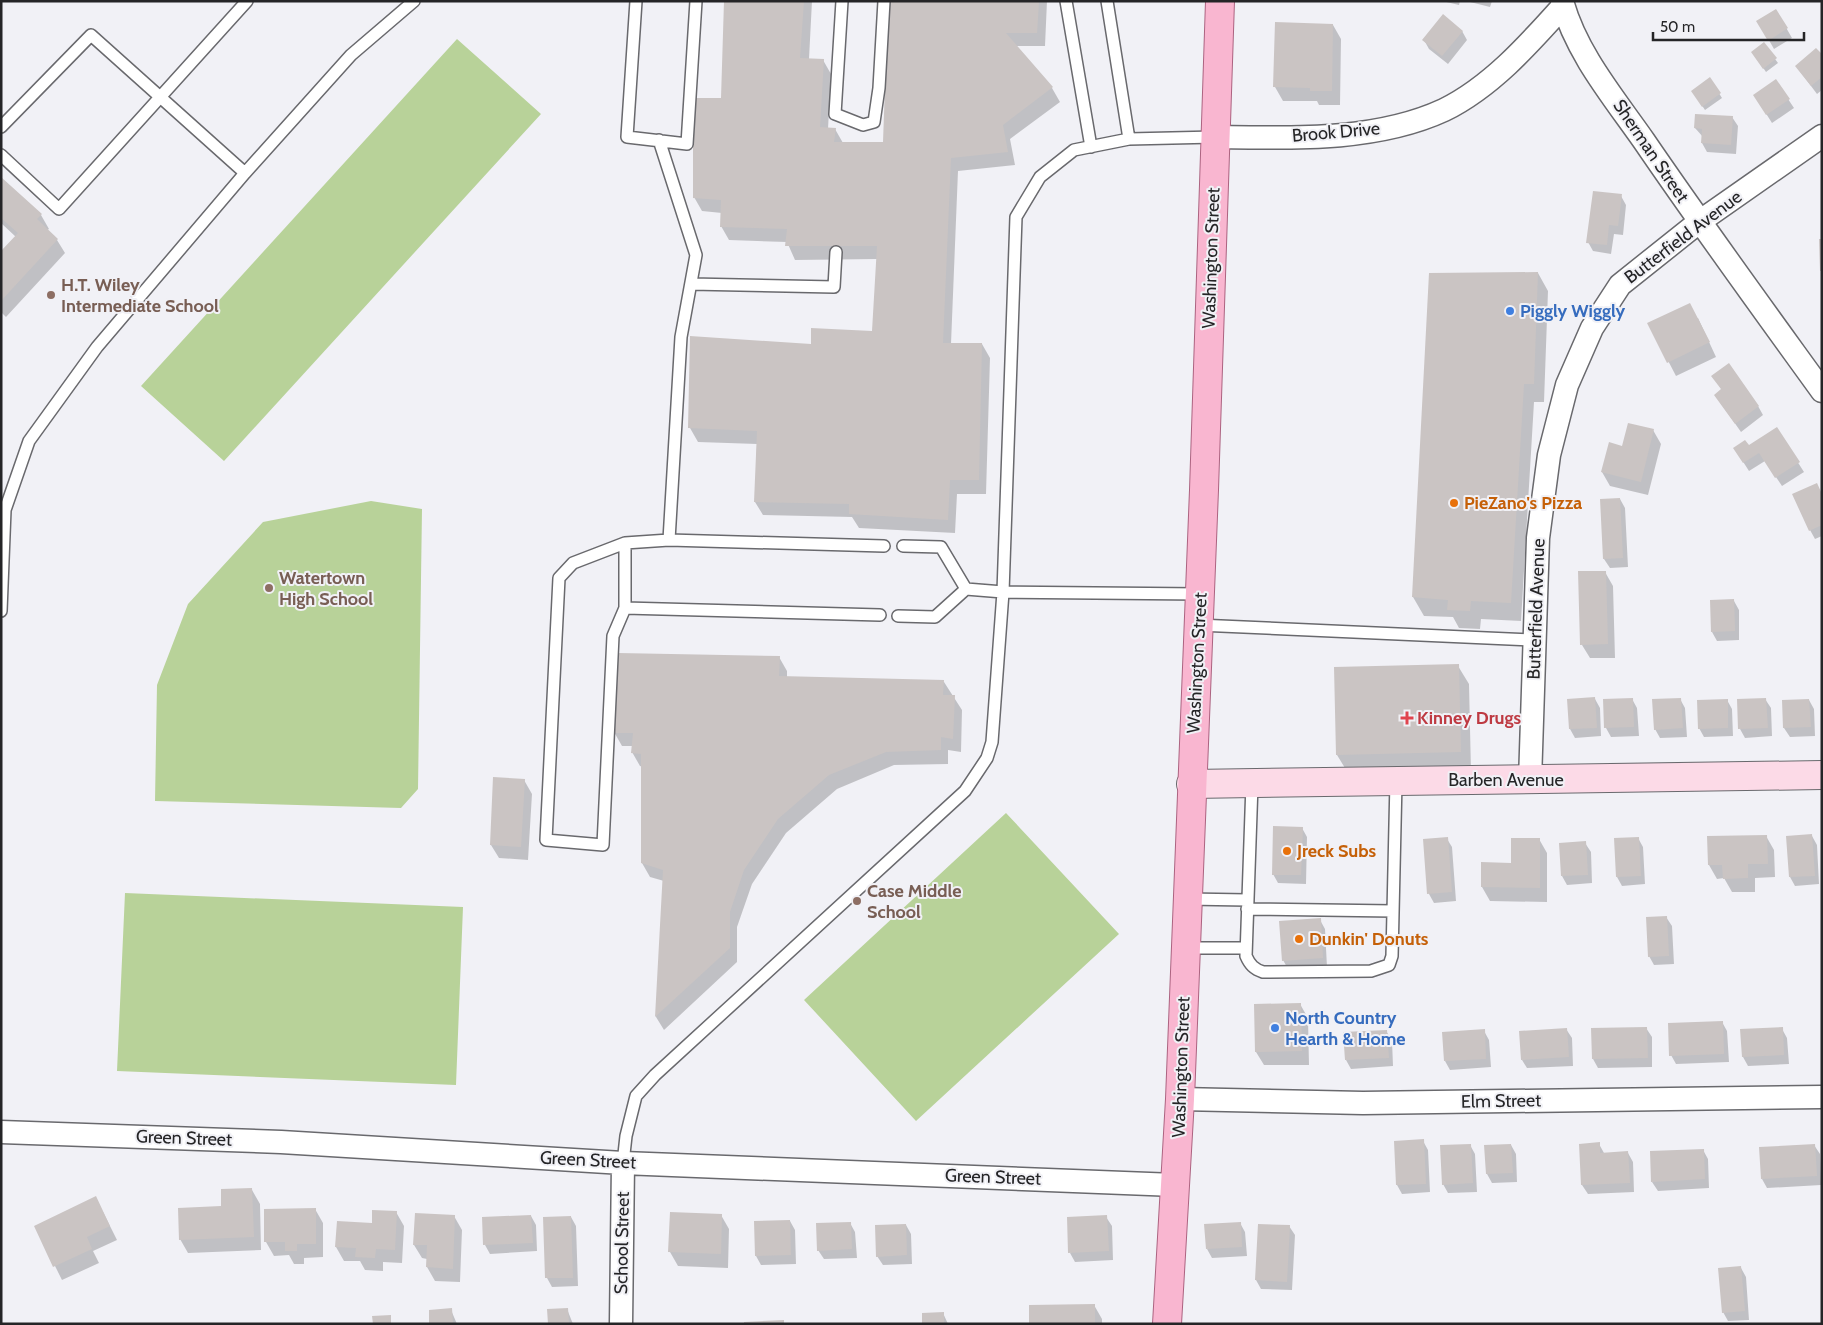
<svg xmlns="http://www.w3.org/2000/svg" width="1823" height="1325" font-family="Cabin,sans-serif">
<rect width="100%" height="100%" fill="#f1f1f6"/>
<path fill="#b8d299" d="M457,39L541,114L224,461L141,386Z
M371,501L422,509L418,789L401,808L155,801L157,685L188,604L263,522Z
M1006,813L1119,934L916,1121L804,1000Z
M125,893L463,907L456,1085L117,1071Z"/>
<path fill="#0003" d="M725,1H812L809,59L823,60L831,74L828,129H835L843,143L884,144L889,1H1047L1045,46H1016L1052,88L1060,102L1010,139L1015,165L958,171L951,344H982L990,358L986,494H957L955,533L859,528L852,517L763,515L755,502L757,444L698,442L690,428L812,346L874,333L878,259L795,260L787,242L729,240L721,226L722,213L702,211L694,197L722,99Z
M1442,1H1460L1459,5Z
M1466,1H1492L1490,7Z
M1776,10L1792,38L1774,49L1758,21Z
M1276,24L1333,25L1341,39L1340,105H1319L1317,101H1283L1275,87Z
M1462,31L1467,40L1448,64L1429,49L1424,40Z
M1764,44L1778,63L1766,72L1755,56Z
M1822,56V90L1817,94L1796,66Z
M1710,79L1722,98L1705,110L1695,95Z
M1788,99L1794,108L1772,123L1760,104Z
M1732,117L1738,126L1736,154L1707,152L1702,143L1703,137L1695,128Z
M1,178L41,215L49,229L47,230L57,240L65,253L6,317L1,312V253L16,237L1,223Z
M1621,196L1626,205L1623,235L1614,234L1611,254L1593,251L1588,242Z
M1538,273L1548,291L1544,402H1534L1521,621L1481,619L1480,629L1459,628L1453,617L1424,616L1413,597L1431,274Z
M1698,318L1716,357L1676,376L1649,324Z
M1713,376L1758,406L1763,415L1741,432L1715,395L1722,390Z
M1776,428L1804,472L1782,486L1765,461L1749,471L1740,457Z
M1653,430L1661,444L1648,495L1610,486L1602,472L1623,447Z
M1822,494V536L1815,539L1810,530Z
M1620,499L1625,508L1628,567L1610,568L1604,559Z
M1605,572L1613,586L1615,658H1590L1582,645Z
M1734,601L1739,610V640L1717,641L1712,632Z
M779,657L787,671V678L944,682L962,710L961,752L948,750V764L894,765L837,789L786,833L752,884L737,927V962L664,1030L656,1017L664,881L650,877L642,863L643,767L640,766L632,752L633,746H622L614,732Z
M1458,666L1469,684L1471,771L1348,773L1337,755Z
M1595,699L1600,708L1601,736L1575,738L1570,729Z
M1632,699L1637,708L1639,736L1611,737L1606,728L1604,700Z
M1680,699L1685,708L1687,737L1660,738L1655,729Z
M1765,699L1771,708L1772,736L1745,738L1740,729Z
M1727,700L1732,709L1733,736L1704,737L1699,728Z
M1809,700L1814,709L1815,736L1790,737L1784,728L1783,701Z
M524,780L532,794L528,860L499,858L491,845Z
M1302,828L1307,837L1306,884L1278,883L1273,874Z
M1766,836L1774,850L1775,877L1755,878V892H1732L1724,878L1717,879L1709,865Z
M1812,836L1817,845L1819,884L1795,886L1790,877Z
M1638,838L1643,847L1645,884L1622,886L1617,877Z
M1447,839L1452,847L1456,901L1434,903L1429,894L1425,840Z
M1539,839L1547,853V902L1490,901L1482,887L1483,863L1512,864Z
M1585,843L1591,852L1592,883L1567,885L1562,876Z
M1666,917L1672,926L1674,964L1654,965L1649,956Z
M1320,920L1325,929L1327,967L1288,969L1283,960Z
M1300,1004L1308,1018L1309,1065H1264L1256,1052Z
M1722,1022L1727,1031L1729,1062L1676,1064L1671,1055Z
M1646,1028L1652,1037V1067L1598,1068L1593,1059Z
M1566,1029L1572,1038L1573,1066L1527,1068L1522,1060Z
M1782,1029L1787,1038L1789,1064L1748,1066L1743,1057L1742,1031Z
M1386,1031L1392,1040L1393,1066L1351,1069L1346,1060Z
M1484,1031L1489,1040L1491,1067L1450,1070L1445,1061Z
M1423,1141L1428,1150L1430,1192L1402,1194L1397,1185Z
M1599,1144L1604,1153H1628L1633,1162L1634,1192L1588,1194L1582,1185L1580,1145Z
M1470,1145L1475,1154L1477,1192L1448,1193L1443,1184Z
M1511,1145L1516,1154L1517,1182L1492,1183L1487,1174L1486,1146Z
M1814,1145L1820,1154L1821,1185L1767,1188L1762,1179Z
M1703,1150L1708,1159L1709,1188L1658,1191L1652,1182Z
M252,1190L260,1204L261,1250L188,1253L180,1239L223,1208Z
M315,1209L323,1223V1257L304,1258V1264H294L289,1255L274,1256L266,1242Z
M103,1212L117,1240L93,1251L99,1263L62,1280L35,1226Z
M396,1212L404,1226L402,1263L383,1262V1271L365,1270L360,1261H344L336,1247Z
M671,1213L721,1215L729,1229L728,1268L678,1266L670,1252Z
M454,1216L462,1230L460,1282L435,1281L427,1267V1259L422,1258L414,1245Z
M531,1216L536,1225L537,1251L490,1254L485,1245Z
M571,1217L576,1226L578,1286L552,1287L547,1278L545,1218Z
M1106,1217L1112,1226L1113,1260L1075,1262L1070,1253Z
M790,1221L795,1230L796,1264L761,1265L756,1256Z
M850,1223L855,1232L857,1258L824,1259L818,1250Z
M1240,1223L1245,1232L1247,1256L1212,1258L1207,1249Z
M906,1225L911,1234L912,1264L883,1265L877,1256Z
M1289,1226L1295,1235L1292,1290L1261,1289L1256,1280Z
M1741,1268L1746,1277L1749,1320L1728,1321L1723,1312Z
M1094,1305L1102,1319V1324H1030Z
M567,1309L573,1324H549Z
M451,1310L457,1324H431Z
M943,1313L948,1324H924Z"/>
<path fill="#cac4c3" d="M724,1H804L800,58L824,59L820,127L836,128L834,142H883L888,1H1039L1037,33H1006L1053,87L1003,125L1008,152L951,158L943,343H982L979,480H950L948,520L849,514V504L754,502L757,431L688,428L690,336L811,344V328L872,331L877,246H785L787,229L720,227L721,200L693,198V98H721Z
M1776,9L1788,28L1768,41L1756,21Z
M1443,14L1463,31L1442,56L1422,40Z
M1275,22L1333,24L1332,91H1310V88L1273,87Z
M1764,42L1777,58L1763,69L1751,52Z
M1816,48L1822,54V77L1811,86L1795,66Z
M1710,77L1721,93L1702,107L1691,91Z
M1776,79L1790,99L1766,115L1753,95Z
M1695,114L1733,116L1731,145L1701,143L1702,129L1694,128Z
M1,177L42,214L37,219L58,239L1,301V251L18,233L1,218Z
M1593,191L1622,194L1618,226L1609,225L1607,245L1586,243Z
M1819,239H1822V271H1820Z
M1538,272L1534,384H1524L1511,603L1471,601L1470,611L1447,610L1448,600L1412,597L1429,273Z
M1690,303L1710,342L1667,363L1647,323Z
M1729,363L1759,406L1735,424L1714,395L1721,389L1711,376Z
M1628,423L1654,429L1641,482L1601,472L1609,442L1622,446Z
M1777,427L1800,462L1775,478L1759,453L1743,463L1733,448L1745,440L1749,445Z
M1817,483L1822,494V525L1809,531L1792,494Z
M1620,498L1623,558L1603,559L1600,499Z
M1578,571H1606L1608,644L1580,645Z
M1734,599L1735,631L1711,632L1710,600Z
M618,653L780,656L779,676L944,680L943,695H955L953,739L941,737V750L886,752L829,775L778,819L744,870L730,912V948L655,1017L663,870L641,863V754L631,753L633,733H613Z
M1459,664L1461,752L1336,755L1334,667Z
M1595,697L1597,728L1569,729L1567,699Z
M1633,698L1634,727L1604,728L1603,699Z
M1681,698L1683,728L1654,730L1652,699Z
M1766,698L1768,728L1738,729L1737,699Z
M1728,699V728L1698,729L1697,700Z
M1809,699L1811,727L1783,728L1782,700Z
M493,777L525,779L521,847L490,845Z
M1273,826L1303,827L1301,875H1272Z
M1812,834L1815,876L1789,877L1786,836Z
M1767,835L1768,864H1748V878L1723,879L1722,865H1708L1707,836Z
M1448,837L1452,892L1427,894L1423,839Z
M1639,837L1641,876L1616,877L1614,838Z
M1511,838H1540V888L1481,887V862L1511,863Z
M1586,841L1588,875L1561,876L1559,843Z
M1667,916L1669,956L1648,957L1646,917Z
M1321,918L1323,958L1282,961L1279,921Z
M1301,1003L1302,1051L1255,1052L1254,1004Z
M1723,1021L1724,1054L1669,1056L1668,1023Z
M1647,1027L1648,1058L1592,1059L1591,1028Z
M1783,1027L1784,1055L1742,1057L1740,1029Z
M1567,1028L1569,1057L1521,1060L1519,1031Z
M1485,1029L1486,1059L1444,1061L1442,1032Z
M1387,1030L1389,1058L1345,1060L1343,1032Z
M1424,1139L1426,1184L1396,1185L1394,1141Z
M1600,1142V1153L1628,1151L1630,1183L1581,1185L1579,1144Z
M1471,1144L1473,1183L1442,1185L1440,1145Z
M1511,1144L1513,1173L1486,1174L1484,1145Z
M1815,1144L1817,1176L1761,1179L1759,1147Z
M1704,1149L1705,1179L1651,1182L1650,1151Z
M252,1188L254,1237L179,1240L178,1208L221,1206V1189Z
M96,1196L110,1226L87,1237L92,1249L53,1267L34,1226Z
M316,1208V1244H297V1251H285V1242H264V1209Z
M372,1210L397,1211L395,1250L376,1249L375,1258L355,1257L356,1248L335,1247L337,1221L372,1223Z
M670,1212L722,1214L721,1254L668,1252Z
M415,1213L455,1215L453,1269L426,1267L427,1245H413Z
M531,1215L533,1243L483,1245L482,1217Z
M1107,1215L1109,1251L1068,1253L1067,1217Z
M571,1216L573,1278H545L543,1217Z
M790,1220L791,1255L755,1256L754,1221Z
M851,1222L852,1249L817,1251L816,1223Z
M1241,1222L1242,1247L1206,1249L1204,1224Z
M906,1224L907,1255L876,1257L875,1225Z
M1258,1224L1290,1225L1287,1282L1255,1280Z
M1741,1266L1745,1311L1722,1313L1718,1268Z
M1095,1304V1324H1029V1305Z
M452,1308L453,1324H429V1310Z
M568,1308L569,1324H548L547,1309Z
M944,1312V1324H922V1313Z
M391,1315V1324H373L372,1316Z
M784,1320V1324H744V1322Z"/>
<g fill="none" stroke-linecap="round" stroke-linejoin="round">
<defs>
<path id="lane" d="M636,1L627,137L687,144L696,1
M842,1L835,114L863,125L874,122L879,88L884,1
M1066,1L1091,147
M1107,1L1129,139L1074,150L1040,177L1016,217L1003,592L1200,594
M1,127L91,35L245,173
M1129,139L1215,137
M659,140L696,255L681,337L669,540
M1,155L59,209L247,1
M691,284L834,287L836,252
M625,543V608L613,636L603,845L546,840L559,578L573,563L625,543L669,540L884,546
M625,608L880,615
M1,611L5,510L29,441L97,347L245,173L351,55L414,1
M898,616L935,617L966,589L941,547L903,546
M1198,625L1534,640
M1252,784L1246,956C1250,965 1254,969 1263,972L1371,971L1389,965L1392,956L1396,781
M1187,899L1247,900
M1247,909L1393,911
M1186,948H1246
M623,1163L626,1136L636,1096L655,1075L965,791L987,758L992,742L1003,592L966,589"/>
<path id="street" d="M1562,1C1576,53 1614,98 1644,141C1702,226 1762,308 1822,391
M1215,137C1289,138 1375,142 1444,110C1491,87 1529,44 1563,6
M1530,781L1538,538L1549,455L1567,385L1592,328L1620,285L1699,222L1822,136
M1180,1099L1363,1103L1822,1097
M1,1132L281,1142L623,1163L1175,1185
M621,1324L623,1163"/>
<path id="secondary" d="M1191,784L1822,775"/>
<path id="primary" d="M1167,1324L1180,1099L1204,490L1220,1"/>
</defs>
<use href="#lane" stroke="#69696d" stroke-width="14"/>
<use href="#street" stroke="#69696d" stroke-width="25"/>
<use href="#secondary" stroke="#69696d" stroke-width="30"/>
<use href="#primary" stroke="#ac6380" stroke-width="30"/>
<use href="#lane" stroke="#fff" stroke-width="11"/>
<use href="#street" stroke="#fff" stroke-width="22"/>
<use href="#secondary" stroke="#fcdae7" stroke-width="28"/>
<use href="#primary" stroke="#f9b6d0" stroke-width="28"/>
</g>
<g fill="#8d6e63" stroke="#f1f1f6" stroke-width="2">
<circle cx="51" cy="295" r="5"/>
<circle cx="269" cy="588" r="5"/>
<circle cx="857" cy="901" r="5"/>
</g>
<g fill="#3f7fe0" stroke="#f1f1f6" stroke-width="2">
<circle cx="1510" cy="311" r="5"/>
<circle cx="1275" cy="1028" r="5"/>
</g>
<g fill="#e8710a" stroke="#f1f1f6" stroke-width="2">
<circle cx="1454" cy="503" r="5"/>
<circle cx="1287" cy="851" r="5"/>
<circle cx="1299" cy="939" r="5"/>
</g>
<path fill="#e0444e" stroke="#f1f1f6" stroke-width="2" d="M1404.5 710.5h5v5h5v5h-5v5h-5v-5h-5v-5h5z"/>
<g text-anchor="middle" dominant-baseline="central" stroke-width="4" stroke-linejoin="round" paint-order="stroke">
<g font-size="18" fill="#252527" stroke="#f1f1f6">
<text transform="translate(1336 132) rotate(-5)">Brook Drive</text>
<text transform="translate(1651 151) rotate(56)">Sherman Street</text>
<text transform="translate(1683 237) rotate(-37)">Butterfield Avenue</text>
<text transform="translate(1211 258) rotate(-88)">Washington Street</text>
<text transform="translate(1536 609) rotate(-88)">Butterfield Avenue</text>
<text transform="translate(1197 663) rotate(-87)">Washington Street</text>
<text x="1506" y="780">Barben Avenue</text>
<text transform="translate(1181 1067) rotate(-88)">Washington Street</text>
<text transform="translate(1501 1101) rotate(-1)">Elm Street</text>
<text transform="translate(184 1138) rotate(2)">Green Street</text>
<text transform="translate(588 1160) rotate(3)">Green Street</text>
<text transform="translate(993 1177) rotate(2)">Green Street</text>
<text transform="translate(622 1243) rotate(-89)">School Street</text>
</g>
<g font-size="18" font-weight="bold" fill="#785e54" stroke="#f1f1f6" text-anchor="start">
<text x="61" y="285">H.T. Wiley<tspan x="61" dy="21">Intermediate School</tspan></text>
<text x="279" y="578">Watertown<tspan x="279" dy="21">High School</tspan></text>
<text x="867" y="891">Case Middle<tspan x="867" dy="21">School</tspan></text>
</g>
<g font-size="18" font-weight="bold" fill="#366cbe" stroke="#f1f1f6" text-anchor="start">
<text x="1520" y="311">Piggly Wiggly</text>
<text x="1285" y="1018">North Country<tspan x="1285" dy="21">Hearth &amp; Home</tspan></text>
</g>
<g font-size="18" font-weight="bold" fill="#c56008" stroke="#f1f1f6" text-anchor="start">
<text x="1464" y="503">PieZano's Pizza</text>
<text x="1297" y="851">Jreck Subs</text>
<text x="1309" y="939">Dunkin' Donuts</text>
</g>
<g font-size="18" font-weight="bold" fill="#be3a42" stroke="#f1f1f6" text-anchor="start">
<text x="1417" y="718">Kinney Drugs</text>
</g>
</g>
<rect width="1823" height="1325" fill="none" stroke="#252527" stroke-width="5"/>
<path d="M1653 32v8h151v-8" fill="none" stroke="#252527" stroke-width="2.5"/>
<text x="1660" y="32" font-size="15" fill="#252527" stroke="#f1f1f6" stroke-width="4" paint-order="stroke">50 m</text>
</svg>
